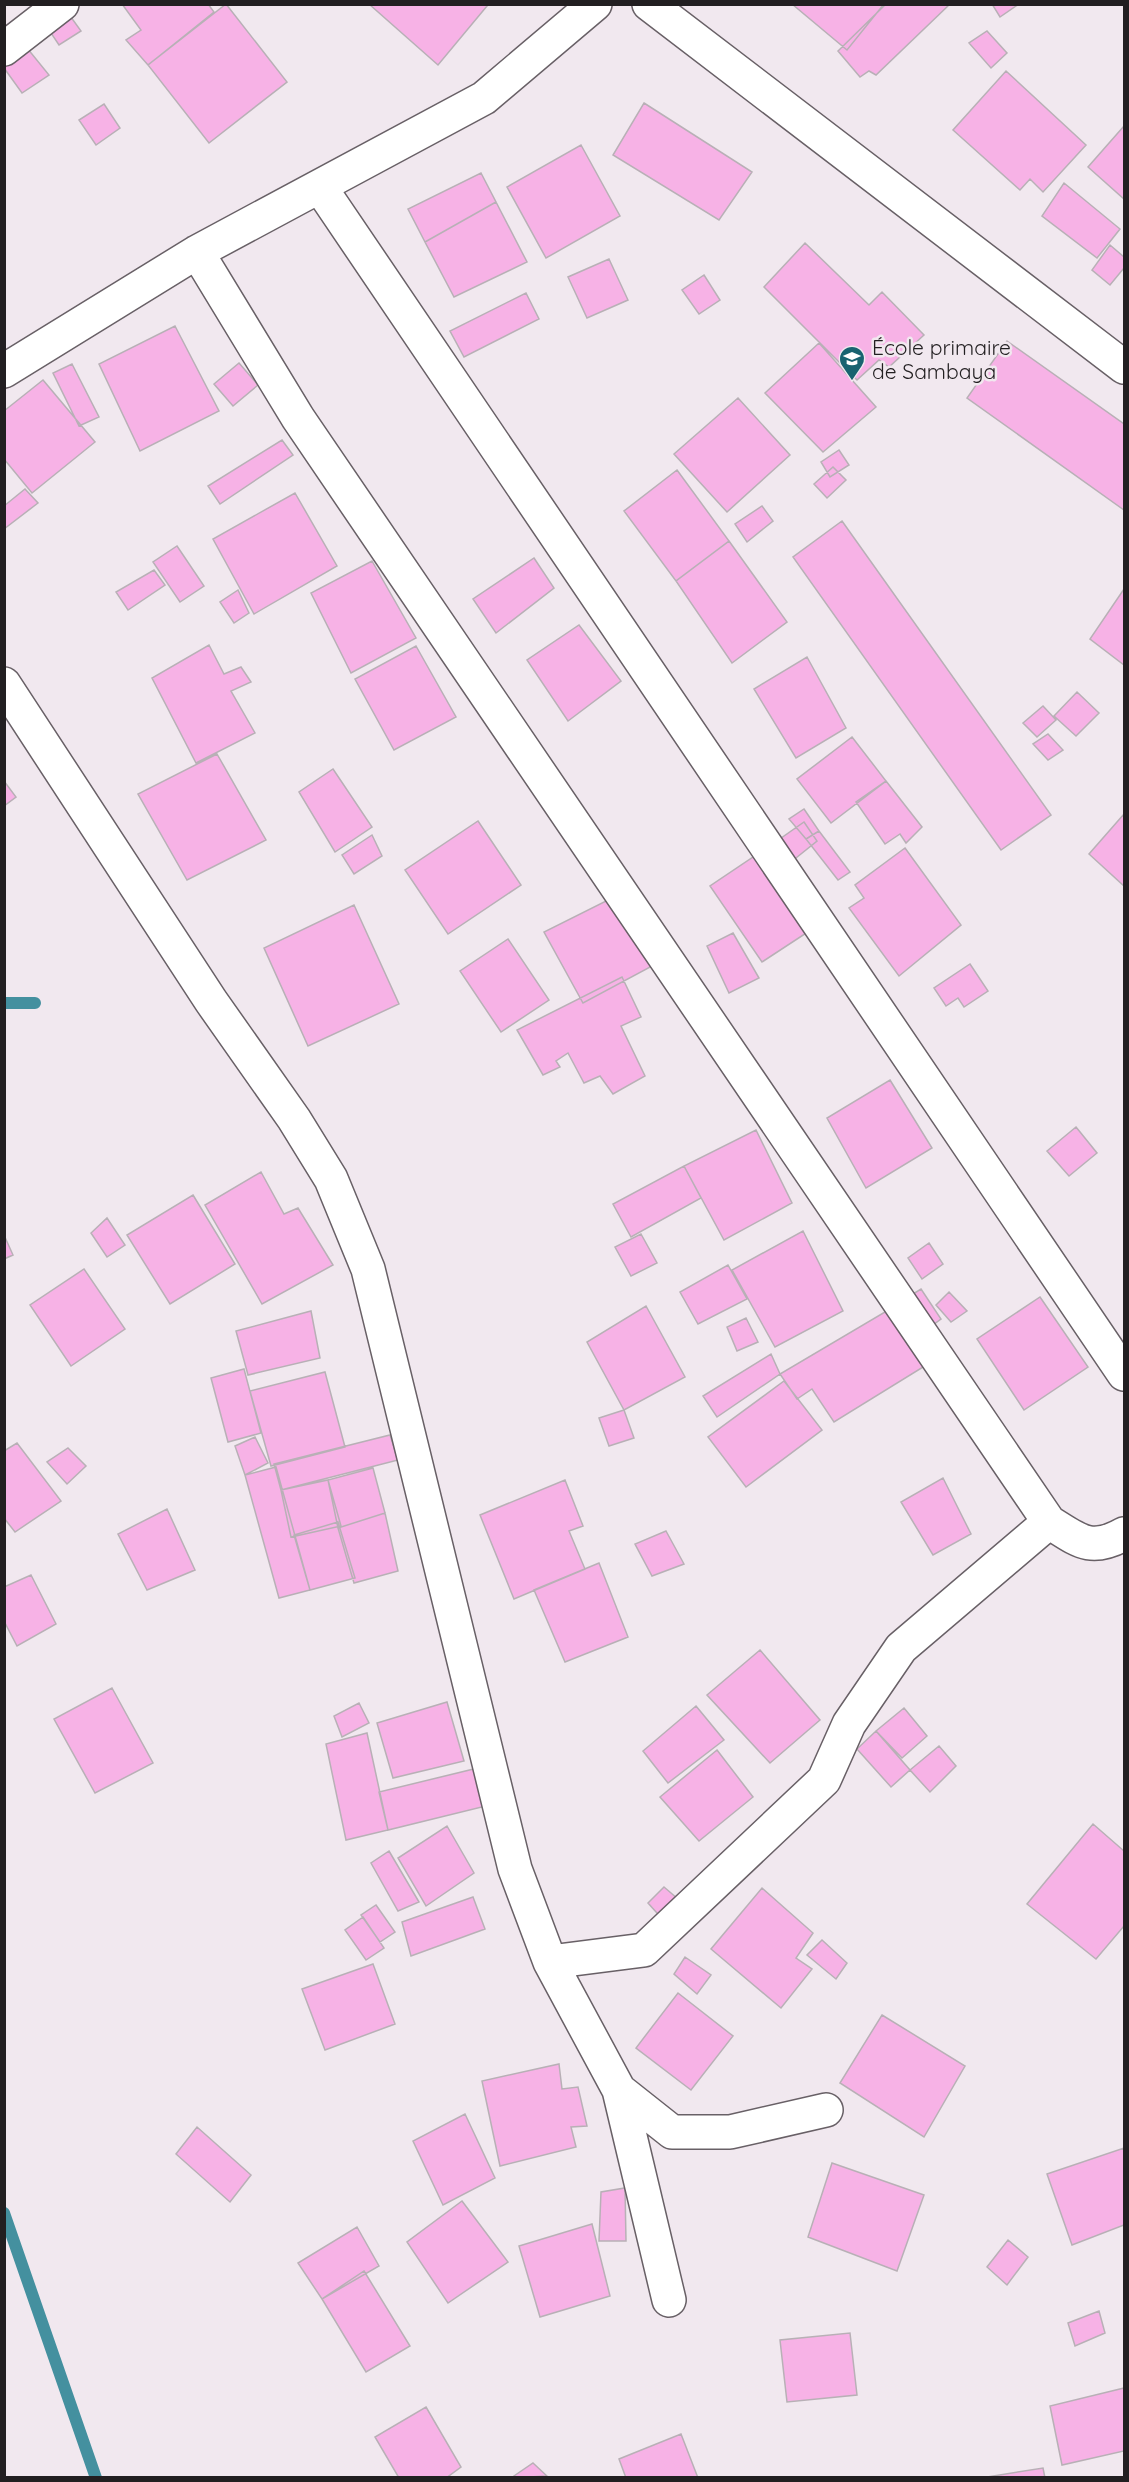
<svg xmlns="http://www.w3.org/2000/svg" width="1129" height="2482" font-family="Quicksand,sans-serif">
<rect width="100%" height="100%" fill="#f1e8ef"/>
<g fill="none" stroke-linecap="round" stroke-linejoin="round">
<path stroke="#44909f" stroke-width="12" d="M4,1003H35
M4,2213L96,2478"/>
</g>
<path fill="#f7b2e6" stroke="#b8b0b6" stroke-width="1.5" d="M122,4H208L214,12L148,65L126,40L141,30Z
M226,4L287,82L209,143L148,65Z
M369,4H485L487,6L438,65Z
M792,4H884L847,50Z
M886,4H950L876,75L869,71L860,77L838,51Z
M992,4H1019L1000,17Z
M68,13L81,31L59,45L47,27Z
M987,31L1007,53L991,68L969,43Z
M23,43L49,75L22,93L4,68V56Z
M1006,71L1086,145L1043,192L1030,179L1020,190L953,130Z
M644,103L752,172L719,220L613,155Z
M104,104L120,128L96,145L79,120Z
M1124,126V199L1088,167Z
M581,145L620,216L546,258L507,187Z
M481,173L496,202L425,242L408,209Z
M1064,183L1120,229L1097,258L1042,216Z
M496,202L527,262L454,297L425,242Z
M805,243L869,305L882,292L924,335L889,367L879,360L857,380L764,287Z
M1110,245L1124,257V268L1110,285L1092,270Z
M609,259L628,300L587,318L568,277Z
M704,275L720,300L699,314L682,290Z
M526,293L539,319L464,357L450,331Z
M175,326L219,411L140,451L99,364Z
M1007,341L1124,424V510L967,398Z
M819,343L876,407L823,452L765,393Z
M239,363L258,385L233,406L214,384Z
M72,364L99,417L79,426L53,373Z
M43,380L95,442L32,493L4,459V411Z
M738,398L790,455L727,512L674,454Z
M282,440L293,455L220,504L208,486Z
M839,450L849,465L830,477L821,462Z
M833,467L846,480L827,498L814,484Z
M677,470L729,541L676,581L624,511Z
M25,489L38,503L4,529V506Z
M295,493L337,566L254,614L213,539Z
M762,506L773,521L747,542L735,524Z
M842,521L1051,815L1001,850L793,557Z
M729,541L787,622L732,663L676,581Z
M177,546L204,586L180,602L153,562Z
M534,558L554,588L496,633L473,599Z
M372,561L416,638L351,673L311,593Z
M154,570L165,585L128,610L116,592Z
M1124,589V665L1090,639Z
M238,590L249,613L234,623L220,602Z
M579,625L621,681L568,721L527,660Z
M209,645L224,674L241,667L251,682L231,691L255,733L196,763L152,678Z
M416,646L456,717L394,750L355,679Z
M807,657L846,728L796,758L754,689Z
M1077,692L1099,713L1076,736L1054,716Z
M1043,706L1056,720L1037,737L1023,723Z
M1048,734L1063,750L1048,760L1033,744Z
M852,737L886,781L831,823L797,779Z
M217,754L266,840L187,880L138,794Z
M333,769L372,827L335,852L299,792Z
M4,781L16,797L4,806Z
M886,781L922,827L906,843L900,834L885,844L856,802Z
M804,809L819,831L806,839L789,819Z
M1124,814V886L1089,854Z
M478,821L521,885L448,934L405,870Z
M804,822L817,841L791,862L777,841Z
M819,831L850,872L838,880L806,839Z
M372,835L382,856L354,874L342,855Z
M905,848L961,925L899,976L849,908L864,898L855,885Z
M765,849L817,926L762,962L710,886Z
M620,894L654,965L583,1003L544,932Z
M354,905L399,1004L308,1046L264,948Z
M733,933L759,978L729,993L707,946Z
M508,939L549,1000L501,1032L460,971Z
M970,964L988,991L964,1007L958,998L946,1006L934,988Z
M622,977L641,1017L621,1026L645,1076L613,1094L600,1076L584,1083L568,1053L556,1061L560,1067L543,1075L517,1030Z
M890,1080L932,1148L866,1188L827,1118Z
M1076,1127L1097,1153L1069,1176L1047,1151Z
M756,1130L792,1203L724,1240L684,1166Z
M684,1166L701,1198L631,1237L613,1204Z
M261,1172L284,1214L298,1208L333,1265L262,1304L205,1205Z
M193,1195L235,1264L170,1304L127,1235Z
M107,1218L125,1245L107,1257L91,1233Z
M803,1231L843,1311L775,1347L732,1270Z
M641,1234L657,1263L631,1276L615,1247Z
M4,1235L13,1255L4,1259Z
M929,1243L943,1264L922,1279L908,1258Z
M728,1265L747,1299L698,1324L680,1292Z
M84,1269L125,1329L71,1366L30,1305Z
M921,1289L941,1319L926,1330L905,1299Z
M949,1292L967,1311L951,1322L936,1305Z
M1040,1297L1088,1367L1024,1410L977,1339Z
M646,1306L685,1377L624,1410L587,1342Z
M890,1309L928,1364L834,1422L812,1389L797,1399L780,1374Z
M311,1311L320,1358L248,1375L236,1331Z
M746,1318L758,1342L737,1351L727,1327Z
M771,1354L780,1374L717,1417L703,1396Z
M244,1369L261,1433L228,1442L211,1378Z
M325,1372L345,1447L271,1466L250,1391Z
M784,1381L822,1430L746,1487L708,1437Z
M624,1410L634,1438L609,1446L599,1418Z
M390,1435L398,1460L281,1490L274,1464Z
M255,1437L268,1463L245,1475L235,1446Z
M17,1443L61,1501L15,1532L4,1518V1451Z
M68,1448L86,1466L67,1484L47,1462Z
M276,1467L310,1590L279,1598L245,1475Z
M373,1468L385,1513L338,1528L328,1480Z
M943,1478L971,1534L933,1555L901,1502Z
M328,1480L341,1526L291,1537L281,1490Z
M565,1480L583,1526L569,1531L585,1569L514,1599L480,1515Z
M167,1509L195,1570L147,1590L118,1534Z
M385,1513L398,1571L354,1583L338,1528Z
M338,1522L355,1578L310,1590L294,1535Z
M666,1531L684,1564L652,1576L635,1544Z
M599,1563L628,1637L565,1662L534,1590Z
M31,1575L56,1624L17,1646L4,1621V1587Z
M760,1650L820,1720L770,1763L707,1695Z
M112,1688L153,1763L95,1793L54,1719Z
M447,1702L464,1761L393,1778L377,1723Z
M359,1703L369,1723L342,1737L334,1716Z
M696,1706L724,1740L668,1783L643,1751Z
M904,1708L927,1736L902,1758L876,1731Z
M876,1731L910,1770L891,1787L857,1749Z
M367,1733L388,1830L346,1840L326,1744Z
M939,1746L956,1766L930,1792L910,1770Z
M717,1750L753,1797L699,1841L660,1797Z
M482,1767L490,1805L388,1830L379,1792Z
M1093,1824L1124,1851V1926L1096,1959L1027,1904Z
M447,1826L474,1873L426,1906L398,1858Z
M389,1851L419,1902L398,1911L371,1863Z
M664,1887L685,1905L665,1922L648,1903Z
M762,1888L813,1933L796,1958L812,1969L781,2008L711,1949Z
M473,1897L485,1929L411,1956L402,1922Z
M376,1905L395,1932L380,1942L361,1915Z
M363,1917L384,1948L366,1960L345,1930Z
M822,1940L847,1963L836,1979L807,1955Z
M685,1957L711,1975L697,1994L674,1974Z
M373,1964L395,2024L325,2050L302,1989Z
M678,1993L733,2036L691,2090L636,2048Z
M882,2015L965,2066L924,2137L840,2083Z
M559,2064L562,2089L578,2087L587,2126L571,2127L576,2147L500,2166L482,2081Z
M465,2114L495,2178L443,2205L413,2141Z
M197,2127L251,2175L230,2202L176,2154Z
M1124,2148V2225L1072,2245L1047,2174Z
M832,2163L924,2195L897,2271L808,2237Z
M625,2188L626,2241H599L601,2192Z
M462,2201L508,2262L448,2303L407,2242Z
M592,2224L610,2296L540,2317L519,2246Z
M357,2227L379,2266L322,2299L298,2263Z
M1008,2240L1028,2257L1007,2285L987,2267Z
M364,2271L410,2346L366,2372L322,2299Z
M1099,2311L1105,2333L1075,2346L1068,2323Z
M850,2333L857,2395L787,2402L780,2340Z
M1124,2388V2451L1062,2465L1050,2406Z
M426,2407L461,2467L446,2478H399L375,2437Z
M681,2434L698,2478H626L619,2459Z
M533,2463L547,2476L511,2478Z
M1043,2468L1045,2478H981Z"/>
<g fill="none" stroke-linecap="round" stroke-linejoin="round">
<defs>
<path id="minor" d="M649,4L1124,367
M4,49L62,4
M320,187L1124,1374
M197,252L298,418L1049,1522C1078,1540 1090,1553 1124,1534
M4,371L197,252L484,98L595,4
M4,684L211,1001L294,1119L331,1179L368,1269L515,1869L550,1962L619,2090L672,2132H730L826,2110
M550,1962L644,1950L824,1780L849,1724L901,1648L1049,1522
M619,2090L669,2300"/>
</defs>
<use href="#minor" stroke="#686066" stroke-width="36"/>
<use href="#minor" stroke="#fff" stroke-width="33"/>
</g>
<defs>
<symbol id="school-pin" viewBox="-11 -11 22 30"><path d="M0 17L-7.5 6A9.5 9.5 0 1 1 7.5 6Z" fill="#186370" stroke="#f1e8ef"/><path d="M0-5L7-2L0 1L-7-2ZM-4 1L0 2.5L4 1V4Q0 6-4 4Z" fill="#fff"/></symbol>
</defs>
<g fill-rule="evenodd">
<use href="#school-pin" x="837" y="344" width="30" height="40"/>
</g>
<g text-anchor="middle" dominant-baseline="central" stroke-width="5" stroke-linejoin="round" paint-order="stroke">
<g font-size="21" fill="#221f21" stroke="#f1e8ef" text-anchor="start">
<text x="872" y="347">École primaire<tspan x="872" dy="24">de Sambaya</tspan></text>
</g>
</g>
<rect width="1129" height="2482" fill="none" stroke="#221f21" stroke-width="12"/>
</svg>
